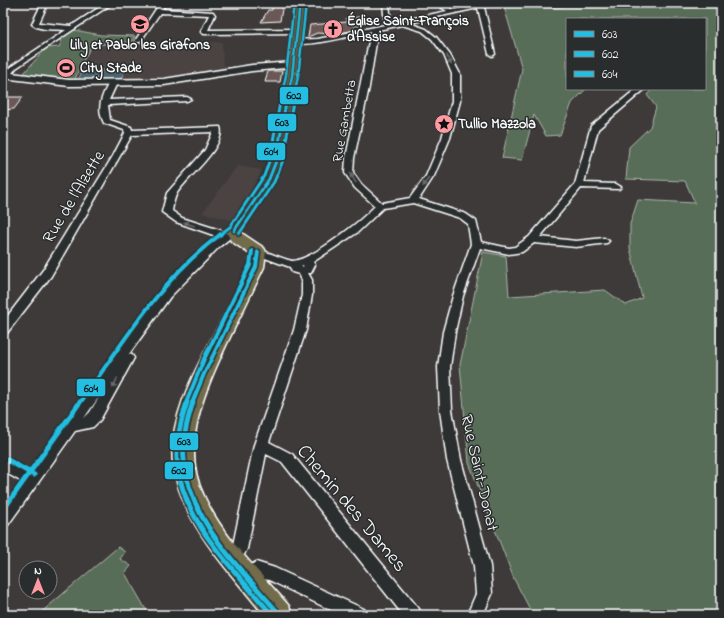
<svg xmlns="http://www.w3.org/2000/svg" width="724" height="618" font-family="'Indie Flower',sans-serif">
<rect width="100%" height="100%" fill="#3e3a3a"/>
<filter id="ink" filterUnits="userSpaceOnUse"><feTurbulence type="fractalNoise" baseFrequency=".025" numOctaves="2"/><feDisplacementMap in="SourceGraphic" scale="8" xChannelSelector="R" yChannelSelector="G"/><feConvolveMatrix kernelMatrix="1 2 1 2 8 2 1 2 1" color-interpolation-filters="sRGB"/></filter>
<g filter="url(#ink)">
<path fill="#4c4343" d="M138,41L222,42L223,64L231,69L164,79L75,80L79,68L92,45Z
M237,166L262,170L235,221L202,213Z"/>
<path fill="#596d58" stroke="#acb6ac" d="M503,3C510,3 518,2 525,3C540,5 556,12 570,3H717L721,5V615H533L514,579L469,463L460,365L483,252L506,256L509,296L605,290L626,305L642,298L630,248V224L638,200L695,203L685,181L626,179L629,147L650,127L656,107L647,95L652,89H705V19H567V89H586L572,103L560,135L546,136L534,115L522,160L502,158L522,69Z
M74,30L101,35L135,36L131,42L92,45L79,68L75,80L23,74L46,48L59,47L62,40H57Z
M118,547L125,552L120,559L131,566L125,573L149,615H38Z"/>
<path fill="#48636d" stroke="#91a1a7" d="M125,68L121,80H78L82,72Z"/>
<path fill="#6b5957" stroke="#fff" d="M273,3H283L280,21L261,22L268,10H272Z
M359,17V22H366L354,28L355,30L335,34L317,33L308,37L310,25L347,22L346,18Z
M268,71H282L280,82H265Z
M3,97H23L14,109L3,110Z"/>
<g fill="none" stroke-linecap="round" stroke-linejoin="round">
<defs>
<path id="minor" d="M42,3H48L39,23L71,26L106,3H113L16,68L6,81H3V75L12,66L66,30C55,29 40,31 32,24Z
M160,3H166L162,9L213,12L215,15L208,30L296,29L299,31L296,33L204,34L201,32L209,15L160,13L140,42H136L135,41Z
M383,3H389L391,23L447,11L435,3H442L453,10L476,5L474,3H498L484,7L495,54L492,56L489,54L478,8L409,23L426,29L436,37L450,55L460,74V101L450,138L434,176L419,199L466,214L476,221L481,242L509,248L515,247L529,237L575,184L591,126L636,89H645L598,129L584,183L616,184L621,187L619,189L581,188L540,237L576,241L604,238L609,241L607,243L576,247L534,243L522,252L509,254L480,248L463,296L455,332L450,367L452,410L461,460L490,566L492,594L483,615H467L476,594L474,566L447,460L440,410L438,367L443,332L453,296L471,244L468,224L460,218L413,203L383,208L358,232L313,262L315,265L311,273H308L312,280V295L306,330L269,442L292,454L419,609L421,615H403L282,462L266,454L247,549C244,556 239,561 232,564L227,561L224,556L227,551L233,545L254,445L294,330L302,295V280L299,274L292,272L290,267L254,254L253,252L258,249C265,251 288,261 293,261C313,259 361,221 375,206L355,188L345,173L346,158L371,31C357,35 302,49 292,42L295,40L318,39L385,25ZM402,25L422,31L432,39L444,55L452,74V101L442,138L426,176L410,198L382,203L361,184L353,173L354,158L369,87L378,30ZM302,265L304,266L301,267Z
M110,81H113L117,83L109,100L187,97L191,99L187,101L108,105L110,120L131,127L132,130L220,127C227,146 186,178 177,193C174,198 173,205 172,211L182,218L226,232L234,228L239,231L219,247L170,297L129,354L132,355L134,358L100,420L93,427L75,431L8,525L3,527V508L22,482L3,471V458L30,472L162,291L211,243L219,237L176,222L162,212L167,193L205,150L213,132L132,135L51,276L7,333L3,334V322L43,270L113,156L125,133L124,130L104,123C96,108 102,95 110,81ZM101,394L90,412L84,418Z
M256,562L275,568L364,609L366,615H341L269,580L257,578L248,583L243,580L240,575L243,570Z"/>
<path id="secondary" d="M293,62L296,63L298,65L296,67L252,71L164,85L69,86L3,78V72L69,80L164,79L252,65Z"/>
<path id="primary" d="M295,3H305L298,76L287,127L283,161L276,179L242,231L243,234L264,248L266,252L264,267C253,290 242,313 231,335C208,384 178,443 204,496C223,538 260,572 289,606L292,615H264C241,586 215,558 196,526C185,507 176,485 173,464C168,418 195,371 215,332C226,310 237,289 248,267L250,254L231,241L226,231L262,179L269,161L275,127L286,76Z"/>
</defs>
<use href="#minor" stroke="#fff" stroke-width="3"/>
<use href="#secondary" stroke="#fff" stroke-width="3"/>
<use href="#primary" stroke="#fff" stroke-width="3"/>
<use href="#minor" fill="#2a2d2e" fill-rule="evenodd"/>
<use href="#secondary" fill="#2a2d2e" fill-rule="evenodd"/>
<use href="#primary" fill="#726c4b" fill-rule="evenodd"/>
<defs>
<path id="bus-1-far3" d="M286,103L292,76L300,3"/>
<path id="bus-1-far2" d="M234,231L269,179L276,161L286,102"/>
<path id="bus-1-far1" d="M192,403L204,374L256,267L258,252"/>
<path id="bus-1" d="M193,402C187,421 182,440 184,459C188,521 242,570 280,615"/>
<path id="bus-2-far3" d="M292,103L298,77L306,4"/>
<path id="bus-2-far2" d="M239,234L274,182L282,163L293,102"/>
<path id="bus-2-far1" d="M186,403L204,359L250,265L252,251"/>
<path id="bus-2" d="M187,402C181,420 176,440 177,459C181,522 234,569 272,615"/>
<path id="bus-3-far3" d="M280,103L286,75L294,3"/>
<path id="bus-3-far2" d="M219,235L230,227L264,176L270,159L280,102"/>
<path id="bus-3-far1" d="M80,403C122,344 161,278 221,234"/>
<path id="bus-3" d="M6,459L34,475
M3,510L80,402"/>
</defs>
<use href="#bus-1-far3" stroke="#2a2d2e" stroke-width="4.5"/>
<use href="#bus-1-far2" stroke="#2a2d2e" stroke-width="5.5"/>
<use href="#bus-1-far1" stroke="#2a2d2e" stroke-width="7"/>
<use href="#bus-1" stroke="#2a2d2e" stroke-width="8"/>
<use href="#bus-2-far3" stroke="#2a2d2e" stroke-width="4.5"/>
<use href="#bus-2-far2" stroke="#2a2d2e" stroke-width="5.5"/>
<use href="#bus-2-far1" stroke="#2a2d2e" stroke-width="7"/>
<use href="#bus-2" stroke="#2a2d2e" stroke-width="8"/>
<use href="#bus-3-far3" stroke="#2a2d2e" stroke-width="4.5"/>
<use href="#bus-3-far2" stroke="#2a2d2e" stroke-width="5.5"/>
<use href="#bus-3-far1" stroke="#2a2d2e" stroke-width="7"/>
<use href="#bus-3" stroke="#2a2d2e" stroke-width="8"/>
<use href="#bus-1-far3" stroke="#24bee2" stroke-width="2.5"/>
<use href="#bus-1-far2" stroke="#24bee2" stroke-width="3"/>
<use href="#bus-1-far1" stroke="#24bee2" stroke-width="4"/>
<use href="#bus-1" stroke="#24bee2" stroke-width="5"/>
<use href="#bus-2-far3" stroke="#24bee2" stroke-width="2.5"/>
<use href="#bus-2-far2" stroke="#24bee2" stroke-width="3"/>
<use href="#bus-2-far1" stroke="#24bee2" stroke-width="4"/>
<use href="#bus-2" stroke="#24bee2" stroke-width="5"/>
<use href="#bus-3-far3" stroke="#24bee2" stroke-width="2.5"/>
<use href="#bus-3-far2" stroke="#24bee2" stroke-width="3"/>
<use href="#bus-3-far1" stroke="#24bee2" stroke-width="4"/>
<use href="#bus-3" stroke="#24bee2" stroke-width="5"/>
</g>
<defs><path id="oneway-solid" d="M-6-.8H1V-3.2L6.5 0L1 3.2V.8H-6Z"/></defs>
<g fill="#6a6c6d">
<use href="#oneway-solid" transform="translate(449 60) rotate(64)"/>
<use href="#oneway-solid" transform="translate(353 178) rotate(-122)"/>
<use href="#oneway-solid" transform="translate(426 182) rotate(124)"/>
<use href="#oneway-solid" transform="translate(189 224) rotate(-161)"/>
<use href="#oneway-solid" transform="translate(115 383) rotate(116)"/>
</g>
</g>
<defs>
<symbol id="school-disc" viewBox="-11 -11 22 22"><circle r="9.5" fill="#ff9aa2" stroke="#2a2d2e"/><path d="M0-5L7-2L0 1L-7-2ZM-4 1L0 2.5L4 1V4Q0 6-4 4Z" fill="#111"/></symbol>
<symbol id="church-disc" viewBox="-11 -11 22 22"><circle r="9.5" fill="#ff9aa2" stroke="#2a2d2e"/><path d="M-1.2-6h2.4v3.5h3.3v2.4h-3.3V6h-2.4V-.1h-3.3v-2.4h3.3Z" fill="#111"/></symbol>
<symbol id="stadium-disc" viewBox="-11 -11 22 22"><circle r="9.5" fill="#ff9aa2" stroke="#2a2d2e"/><path d="M0-5a6.5 5 0 1 0 0 10a6.5 5 0 1 0 0-10ZM-3.5-1.8h7v3.6h-7Z" fill="#111"/></symbol>
<symbol id="sight-disc" viewBox="-11 -11 22 22"><circle r="9.5" fill="#ff9aa2" stroke="#2a2d2e"/><path d="M0-6L1.8-2.2L6-1.7L2.9 1.2L3.7 5.4L0 3.3L-3.7 5.4L-2.9 1.2L-6-1.7L-1.8-2.2Z" fill="#111"/></symbol>
</defs>
<g fill-rule="evenodd">
<use href="#school-disc" x="129" y="13" width="22" height="22"/>
<use href="#church-disc" x="322" y="18" width="22" height="22"/>
<use href="#stadium-disc" x="55" y="57" width="22" height="22"/>
<use href="#sight-disc" x="433" y="113" width="22" height="22"/>
</g>
<g text-anchor="middle" dominant-baseline="central" stroke-width="3" stroke-linejoin="round" paint-order="stroke">
<g font-size="14" font-weight="bold" fill="#fff" stroke="#2a2d2e" text-anchor="start">
<text x="347" y="21">Église Saint-François<tspan x="347" dy="16">d'Assise</tspan></text>
<text x="140" y="45" text-anchor="middle">Lily et Pablo les Girafons</text>
<text x="80" y="68">City Stade</text>
<text x="458" y="124">Tullio Mazzola</text>
</g>
<g font-size="14" fill="#fff" stroke="#2a2d2e">
<text transform="translate(345 121) rotate(-80)">Rue Gambetta</text>
</g>
<g font-size="17" fill="#fff" stroke="#2a2d2e">
<text transform="translate(74 197) rotate(-59)">Rue de l'Alzette</text>
<text transform="translate(479 473) rotate(77)">Rue Saint-Donat</text>
</g>
<g font-size="20" fill="#fff" stroke="#2a2d2e">
<text transform="translate(351 509) rotate(50)">Chemin des Dames</text>
</g>
</g>
<g stroke="#2a2d2e" stroke-width="1.5">
<rect x="279" y="86" width="30" height="19" rx="4" fill="#24bee2"/>
<rect x="267" y="113" width="30" height="19" rx="4" fill="#24bee2"/>
<rect x="256" y="142" width="30" height="19" rx="4" fill="#24bee2"/>
<rect x="76" y="378" width="30" height="19" rx="4" fill="#24bee2"/>
<rect x="169" y="432" width="30" height="19" rx="4" fill="#24bee2"/>
<rect x="164" y="461" width="30" height="19" rx="4" fill="#24bee2"/>
</g>
<g font-size="11" text-anchor="middle" font-weight="bold" fill="#111">
<text x="294" y="99">602</text>
<text x="282" y="126">603</text>
<text x="271" y="155">604</text>
<text x="91" y="392">604</text>
<text x="184" y="445">603</text>
<text x="179" y="474">602</text>
</g>
<rect width="724" height="618" fill="none" stroke="#2a2d2e" stroke-width="16"/>
<rect x="8" y="8" width="708" height="602" fill="none" stroke="#fff" stroke-width="1.5" filter="url(#ink)"/>
<rect x="566" y="18" width="140" height="72" fill="#2a2d2e" stroke="#7f8182"/>
<rect x="574" y="31" width="20" height="6" fill="#24bee2" stroke="#7f8182"/>
<text x="602" y="38" font-size="12" fill="#ffffff">603</text>
<rect x="574" y="51" width="20" height="6" fill="#24bee2" stroke="#7f8182"/>
<text x="602" y="58" font-size="12" fill="#ffffff">602</text>
<rect x="574" y="71" width="20" height="6" fill="#24bee2" stroke="#7f8182"/>
<text x="602" y="78" font-size="12" fill="#ffffff">604</text>
<g transform="translate(38 580)"><circle r="19" fill="#2a2d2e" stroke="#7f8182"/>
<path d="M0-3L7 15L0 10L-7 15Z" fill="#ff9aa2"/>
<text y="-6" font-size="11" font-weight="bold" text-anchor="middle" fill="#ffffff">N</text>
</g>
</svg>
